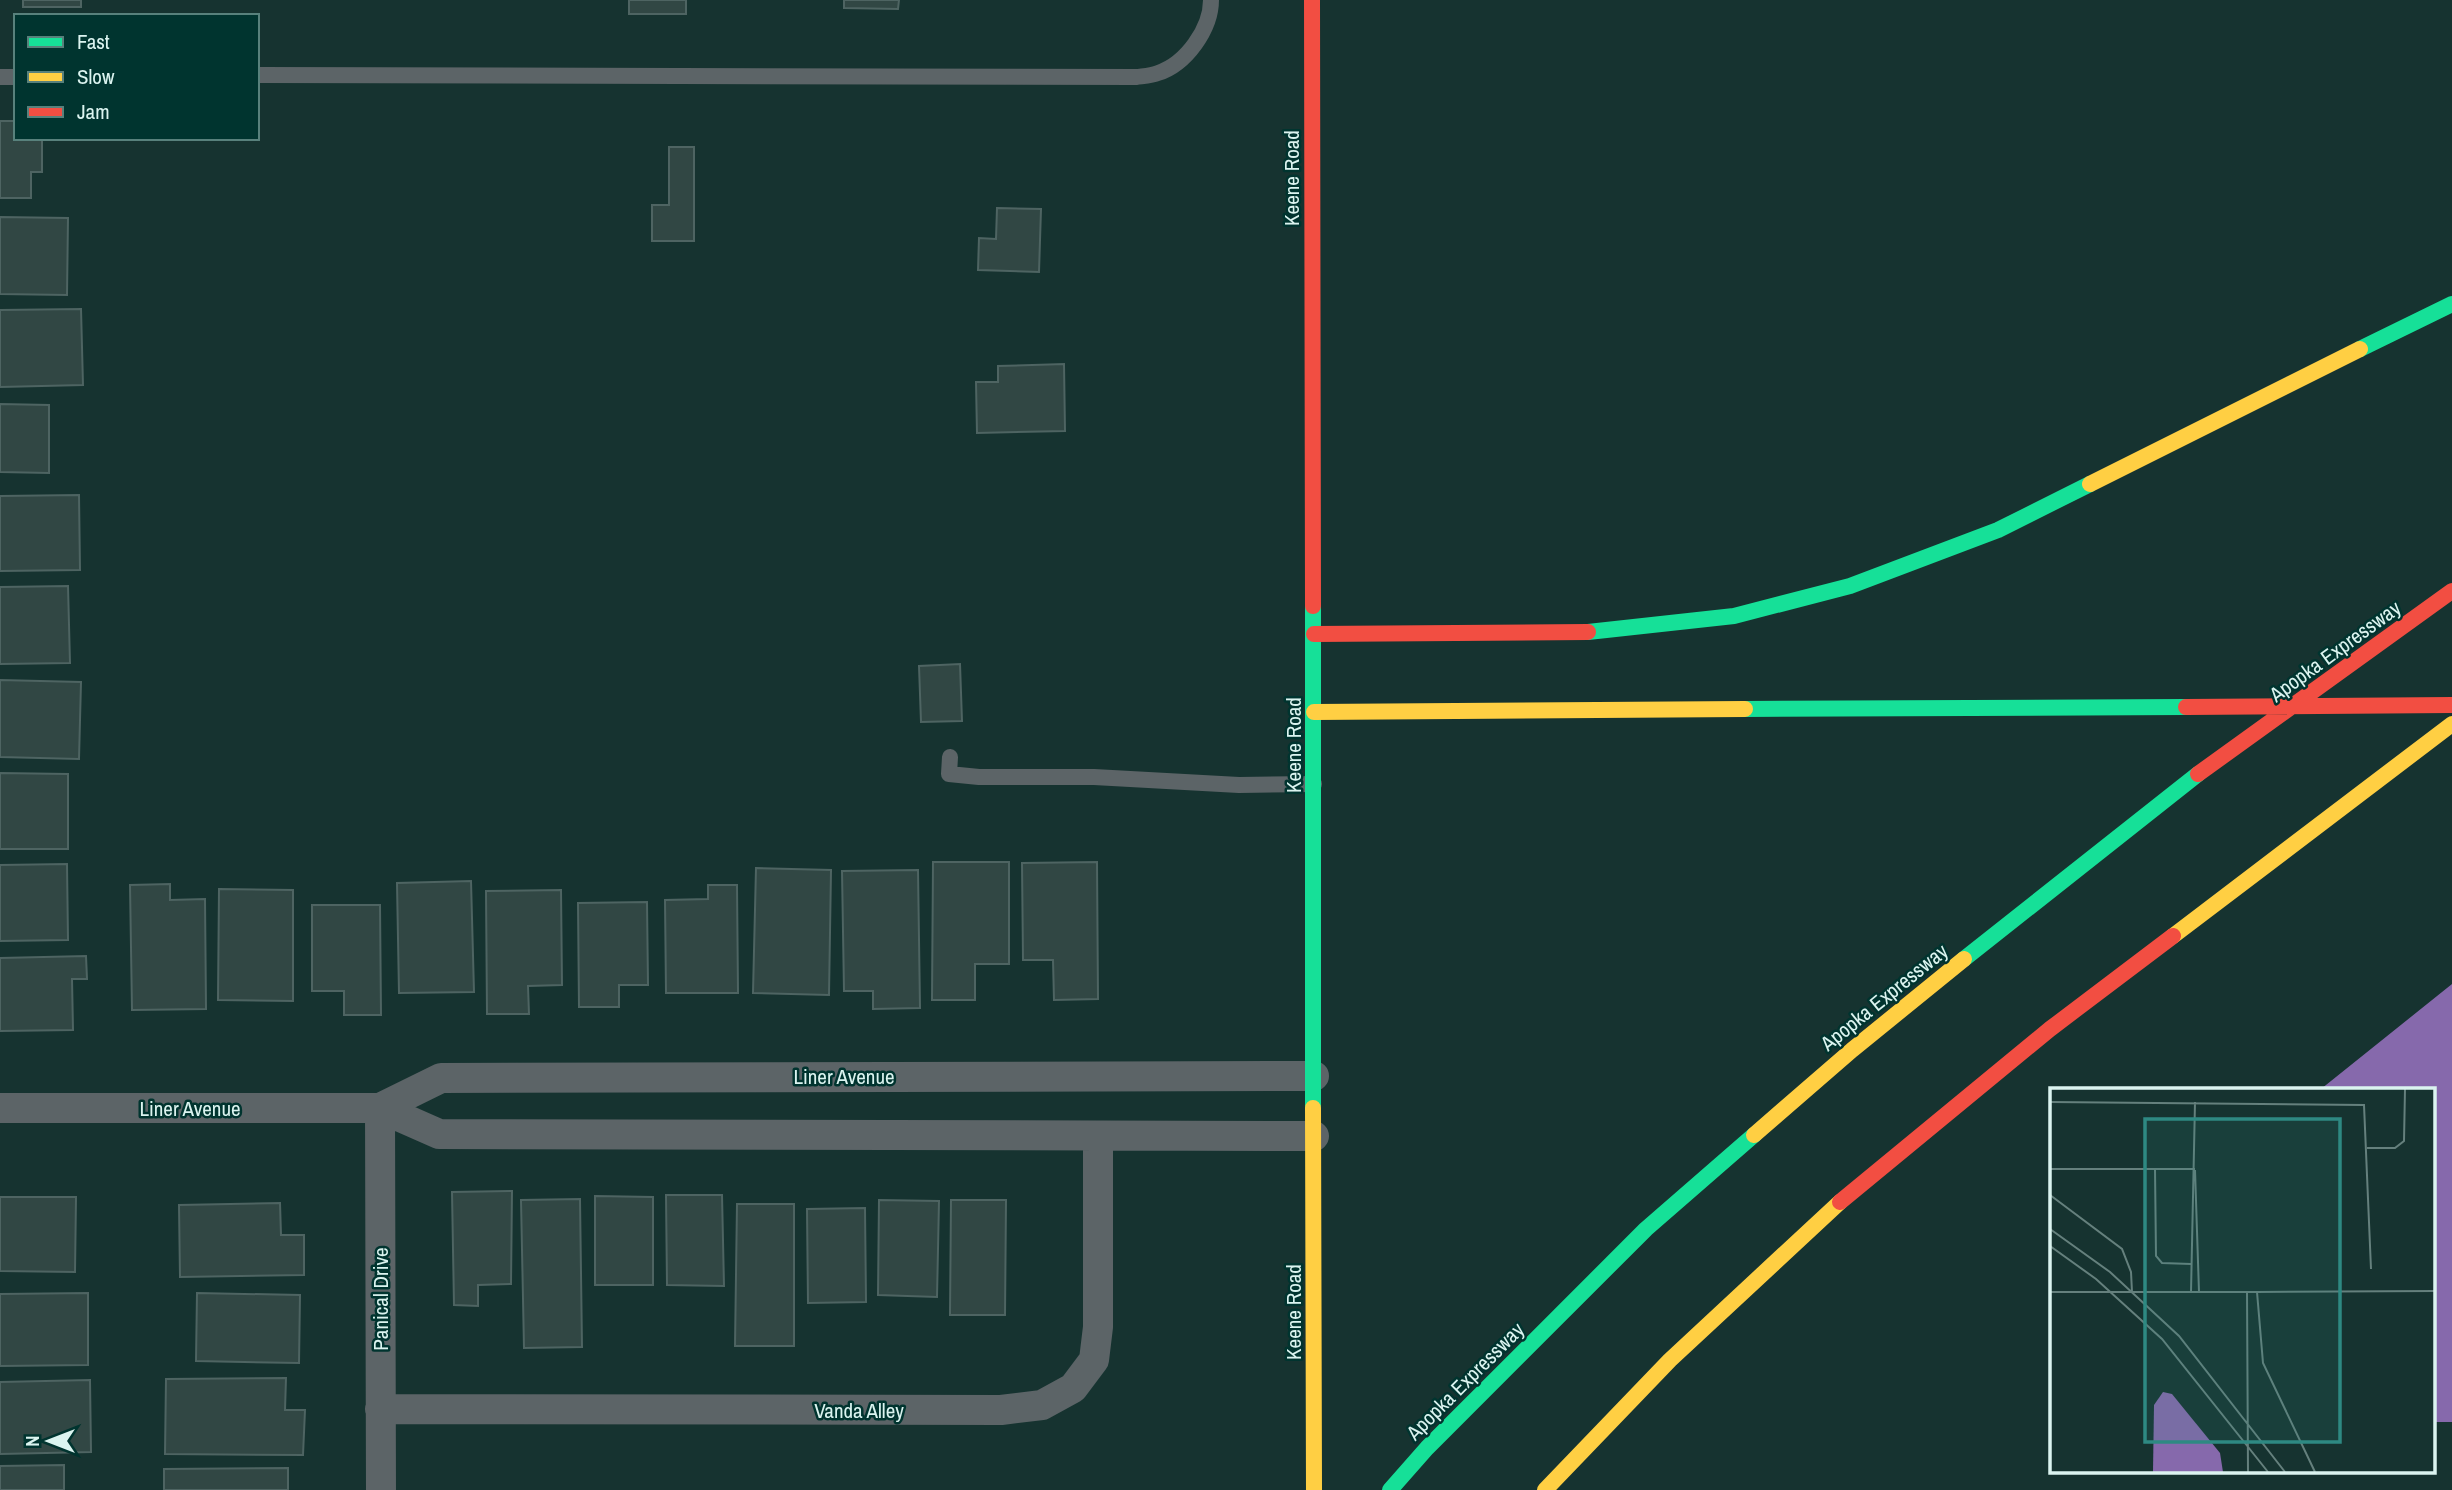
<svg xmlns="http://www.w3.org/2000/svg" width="2452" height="1490" font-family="'Archivo Narrow',sans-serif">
<rect width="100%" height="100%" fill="#163330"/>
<path fill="#8669ac" d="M2452,984V1422H2433V1089H2321Z"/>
<path fill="#314744" stroke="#4e6462" stroke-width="2" d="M23,0H81V7H23Z
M629,0H686V14H629Z
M844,0H899L898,9L844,8Z
M0,121H16V138H42V172H31V198H0Z
M669,147H694V241H652V205H669Z
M997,208L1041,209L1039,272L978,270L979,238L996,239Z
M0,217L68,218L67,295L0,294Z
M81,309L83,385L0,387V310Z
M1064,364L1065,431L977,433L976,382H998V366Z
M0,404L49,405V473L0,472Z
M79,495L80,570L0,571V496Z
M68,586L70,663L0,664V587Z
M960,664L962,721L921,722L919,666Z
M0,680L81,682L79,759L0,757Z
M0,773L68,774V849H0Z
M933,862H1009V964H975V1000H932Z
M1097,862L1098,999L1054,1000L1053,960H1023L1022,863Z
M67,864L68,940L0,941V865Z
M756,868L831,870L829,995L753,993Z
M918,870L920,1008L873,1009V991H844L842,871Z
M471,881L474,992L399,993L397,883Z
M170,884V900L205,899L206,1009L132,1010L130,885Z
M708,885H737L738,993H666L665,900L708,899Z
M219,889L293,890V1001L218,1000Z
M561,890L562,985L528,986L529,1014H487L486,891Z
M647,902L648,985H619V1007H579L578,903Z
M312,905H380L381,1015H344V991H312Z
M86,956L87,979H72L73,1030L0,1031V958Z
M512,1191L511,1284L478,1285V1306L454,1305L452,1192Z
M666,1195H722L724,1286L667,1285Z
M595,1196L653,1197V1285H595Z
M0,1197H76L75,1272L0,1271Z
M580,1199L582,1347L524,1348L521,1200Z
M879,1200L939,1201L937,1297L878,1295Z
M951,1200H1006L1005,1315H950Z
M280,1203L281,1235H304V1275L180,1277L179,1205Z
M737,1204H794V1346H735Z
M865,1208L866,1302L808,1303L807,1209Z
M88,1293V1365L0,1366V1294Z
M197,1293L300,1295L299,1363L196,1361Z
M286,1378L285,1410H305L303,1455L165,1454L166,1379Z
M90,1380L91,1452L0,1454V1382Z
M64,1465V1490H0V1466Z
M288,1468V1490H164V1469Z"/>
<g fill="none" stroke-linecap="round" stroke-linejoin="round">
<path stroke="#5c6467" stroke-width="16" d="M257,75L1136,77C1143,76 1151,76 1158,73C1186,64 1211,29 1211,0
M0,77H16
M950,757L949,774L979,777H1094L1239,785L1314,784"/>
<path stroke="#5c6467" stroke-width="30" d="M0,1108H380L439,1134L1314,1136
M380,1108L441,1078L1314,1076
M380,1108L381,1490
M380,1409L1001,1410L1042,1405L1073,1388L1094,1360L1098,1327V1136"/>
<path stroke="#16e098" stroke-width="16" d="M2360,349L2452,304
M1313,606V1108
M1588,632L1734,616L1850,586L1998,530L2090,484
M1745,709L2186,707
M1964,959L2198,774
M1390,1490L1427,1448L1646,1229L1754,1135"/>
<path stroke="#ffcf43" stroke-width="16" d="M2090,484L2360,349
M1314,712L1745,709
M2173,936L2452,724
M1313,1108L1314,1490
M1754,1135L1852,1050L1964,959
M1545,1490L1670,1360L1840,1202"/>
<path stroke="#f24e42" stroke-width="16" d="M1312,0L1313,606
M1314,634L1588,632
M2186,707L2452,705
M2198,774L2452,591
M1840,1202L2050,1029L2173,936"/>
</g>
<g text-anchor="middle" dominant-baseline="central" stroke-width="5" stroke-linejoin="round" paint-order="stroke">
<g font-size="21" fill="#dbf4f0" stroke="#00342f">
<text transform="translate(1291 178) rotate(-90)">Keene Road</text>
<text transform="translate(2335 651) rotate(-36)">Apopka Expressway</text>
<text transform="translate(1293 745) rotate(-90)">Keene Road</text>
<text transform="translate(1884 997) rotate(-39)">Apopka Expressway</text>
<text x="844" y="1076">Liner Avenue</text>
<text x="190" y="1108">Liner Avenue</text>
<text transform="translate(380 1299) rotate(-90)">Panical Drive</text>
<text transform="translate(1293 1312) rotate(-90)">Keene Road</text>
<text transform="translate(1465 1381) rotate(-45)">Apopka Expressway</text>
<text x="859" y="1410">Vanda Alley</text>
</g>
</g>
<g transform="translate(2050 1088)">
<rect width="385" height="385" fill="#163330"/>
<path d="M113,304L122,306L170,365L173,384H103L104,317Z" fill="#8669ac"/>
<path fill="none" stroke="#65807d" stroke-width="2" d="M0,14L314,17L321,181M317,60H345L354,53L355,1M0,81H145M105,81L106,168L112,175L141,176M145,82L149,204M0,107L72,161L81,184L82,204M0,141L60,184L129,248L235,384M0,158L46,191L112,251L218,384M0,204H207M141,204L145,14M197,204L198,384M207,204L385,203M207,204L213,275L265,384"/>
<path fill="#2e8982" fill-opacity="0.15" stroke="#2e8982" stroke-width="3.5" d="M95,31H290V354H95Z"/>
<rect width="385" height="385" fill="none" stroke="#dbf4f0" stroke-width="3.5"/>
</g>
<rect x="14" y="14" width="245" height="126" fill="#00342f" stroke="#58817c" stroke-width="2"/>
<rect x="28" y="37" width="35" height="10" fill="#16e098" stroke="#58817c" stroke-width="2"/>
<text x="77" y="49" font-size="21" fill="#dbf4f0">Fast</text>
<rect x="28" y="72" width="35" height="10" fill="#ffcf43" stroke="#58817c" stroke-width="2"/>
<text x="77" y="84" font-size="21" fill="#dbf4f0">Slow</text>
<rect x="28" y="107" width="35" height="10" fill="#f24e42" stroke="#58817c" stroke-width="2"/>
<text x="77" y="119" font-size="21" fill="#dbf4f0">Jam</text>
<g transform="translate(49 1441) rotate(270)" stroke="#00342f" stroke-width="5" paint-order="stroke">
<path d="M0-5L12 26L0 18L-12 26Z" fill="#dbf4f0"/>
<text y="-10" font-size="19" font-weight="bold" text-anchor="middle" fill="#dbf4f0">N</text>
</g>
</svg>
